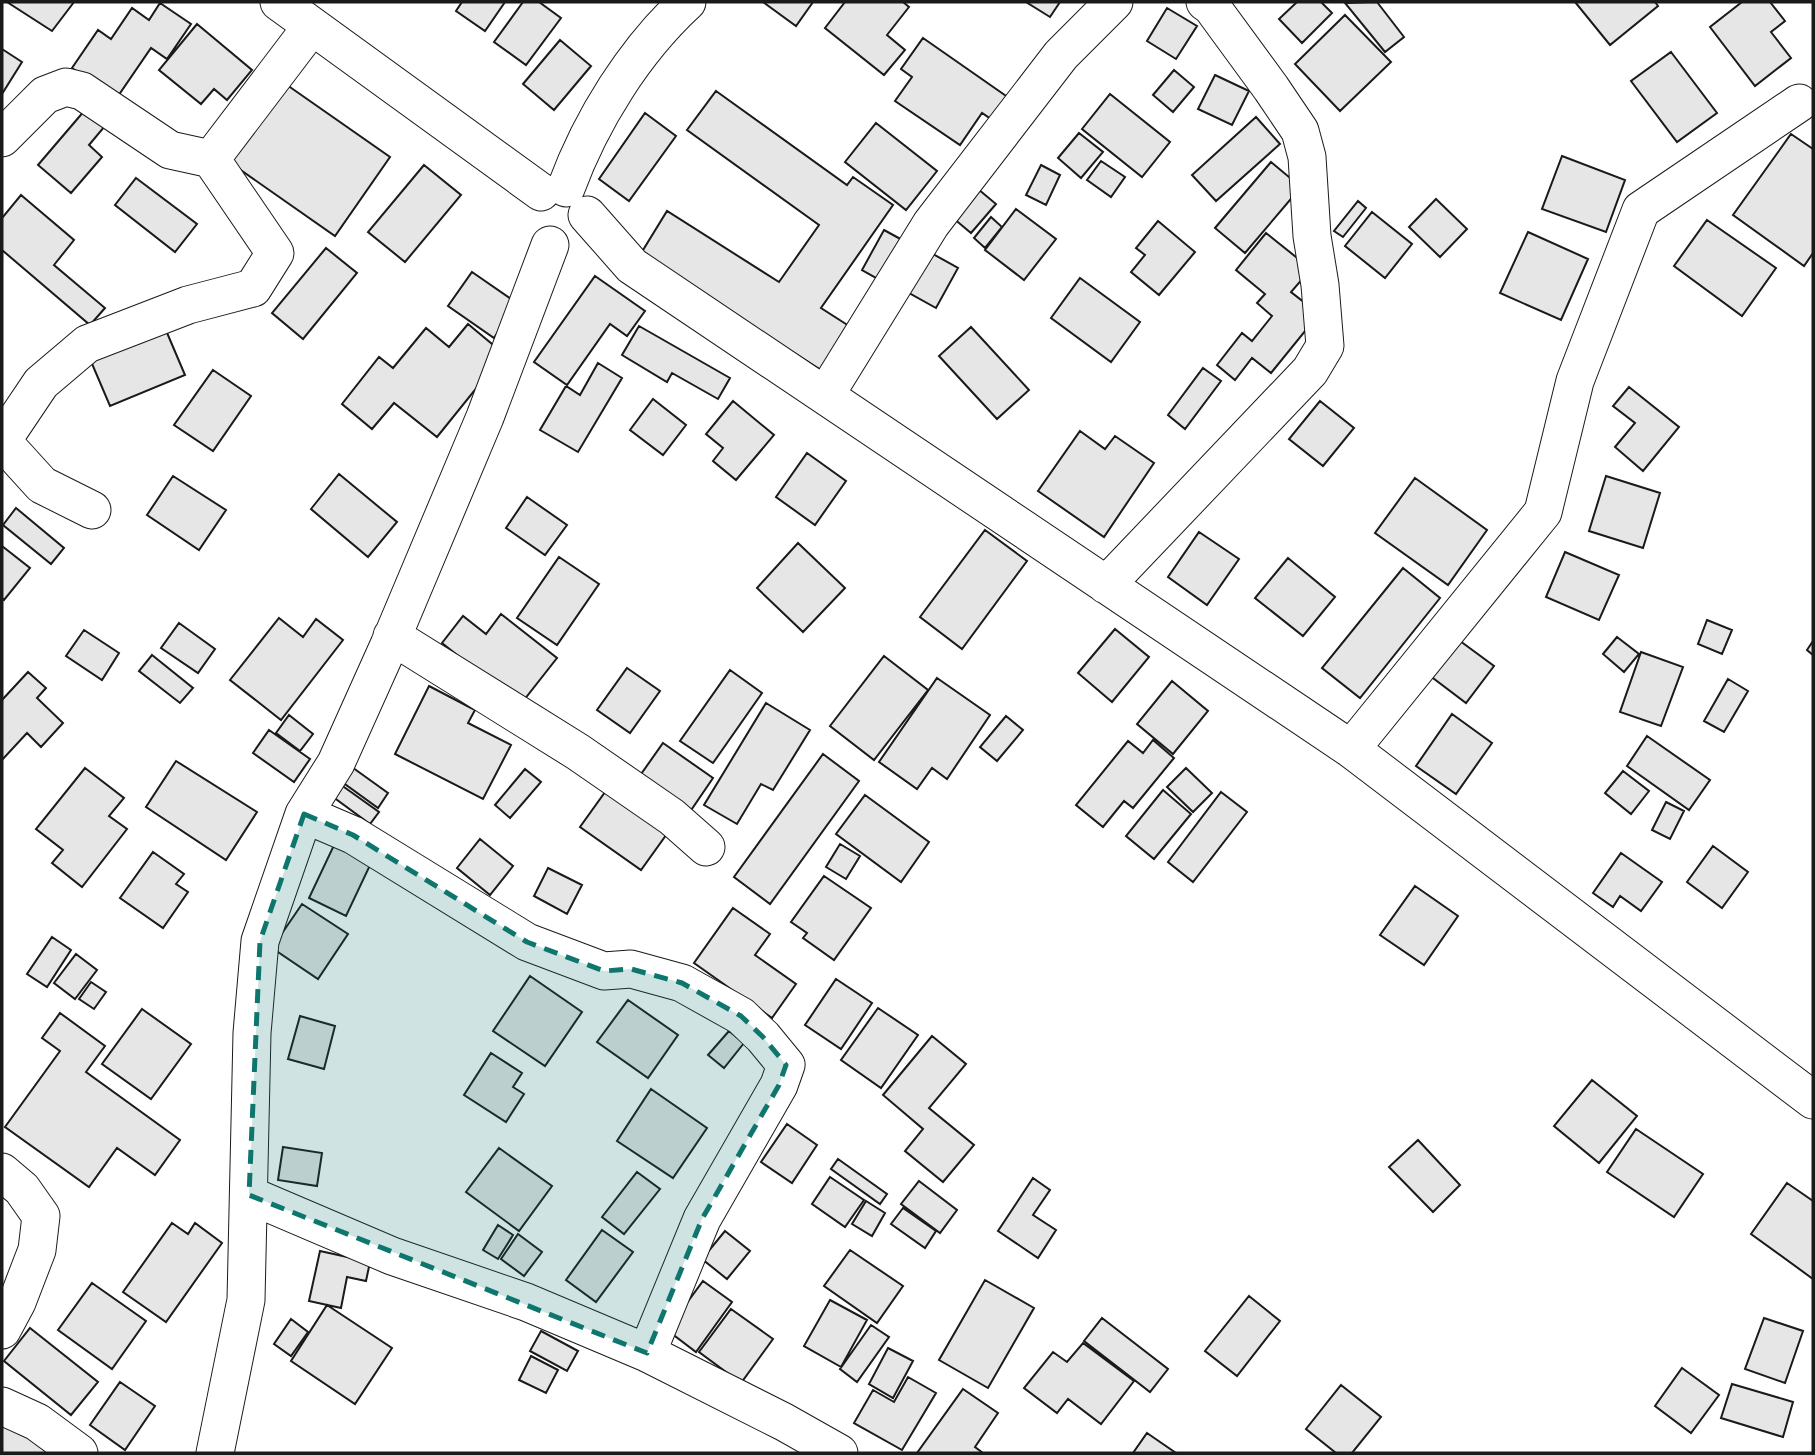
<svg xmlns="http://www.w3.org/2000/svg" width="1815" height="1455" font-family="'Varela Round',sans-serif">
<rect width="100%" height="100%" fill="#fff"/>
<path fill="#e6e6e6" stroke="#1a1a1a" stroke-width="2" d="M7,2H74L52,31Z
M462,2H505L485,31L456,11Z
M523,2H539L561,18L526,65L494,42Z
M763,2H813L796,26Z
M845,2H903L909,7L887,35L905,50L884,75L825,28Z
M1026,2H1060L1050,17Z
M1297,2H1321L1332,13L1302,43L1279,19Z
M1377,2L1404,37L1385,52L1345,3Z
M1575,2H1655L1658,6L1610,45Z
M1742,2H1770L1785,21L1771,32L1791,58L1755,86L1710,27Z
M160,3L191,24L167,59L151,48L116,99L72,68L98,30L111,39L132,8L149,20Z
M1167,8L1197,26L1176,59L1147,41Z
M1345,15L1391,62L1340,111L1295,64Z
M197,24L252,70L227,100L214,89L201,104L159,70Z
M923,38L1009,98L994,121L982,113L960,145L895,101L912,77L901,69Z
M560,40L591,66L554,110L523,84Z
M2,49L22,62L2,94Z
M1671,52L1717,113L1677,142L1631,81Z
M1174,70L1194,87L1173,112L1153,95Z
M1215,75L1249,91L1232,125L1198,109Z
M277,78L390,157L335,236L222,157Z
M716,91L847,185L853,177L893,205L821,308L849,326L821,370L640,255L667,211L779,282L819,225L687,130Z
M1110,94L1170,142L1142,177L1082,129Z
M85,110L105,126L89,145L102,157L71,193L38,165Z
M645,113L676,136L629,201L599,179Z
M1256,117L1280,144L1216,201L1192,175Z
M876,123L937,171L906,210L845,162Z
M1079,133L1103,152L1081,178L1058,158Z
M1791,134L1813,149V253L1804,266L1733,215Z
M1562,156L1625,180L1606,232L1542,209Z
M1101,161L1125,177L1111,197L1087,180Z
M1271,162L1301,187L1245,253L1215,228Z
M424,165L461,195L405,262L368,232Z
M1041,165L1060,175L1046,205L1026,195Z
M136,178L197,224L175,252L115,205Z
M978,189L996,204L971,233L953,218Z
M21,195L74,240L54,265L105,308L90,325L2,250V218Z
M1436,199L1467,229L1440,257L1409,227Z
M1358,201L1366,208L1343,237L1334,231Z
M1016,209L1056,239L1024,280L985,250Z
M1372,212L1412,244L1385,278L1345,246Z
M991,217L1002,227L985,248L974,238Z
M1707,220L1776,268L1742,316L1674,266Z
M1158,221L1195,252L1159,295L1131,272L1145,255L1136,248Z
M884,230L917,248L896,289L862,270Z
M1528,232L1588,259L1561,320L1500,293Z
M1266,233L1311,269L1291,292L1319,314L1271,373L1252,358L1235,380L1217,365L1242,333L1252,341L1272,316L1257,303L1265,294L1236,270Z
M326,248L357,273L303,339L272,313Z
M924,249L958,268L936,308L902,289Z
M472,272L517,303L494,338L448,306Z
M595,276L645,311L627,336L610,324L567,385L534,362Z
M1080,278L1140,322L1111,362L1051,318Z
M162,321L185,375L110,406L87,352Z
M468,324L504,354L437,437L394,403L372,429L342,404L379,357L393,368L426,328L449,347Z
M639,326L730,378L718,399L672,373L667,382L622,355Z
M971,327L1029,390L997,419L939,356Z
M598,363L622,378L578,452L540,430L566,386L580,395Z
M1203,368L1221,381L1185,429L1168,415Z
M213,370L251,396L213,451L174,425Z
M1629,387L1679,427L1643,471L1615,447L1635,423L1613,406Z
M653,399L686,425L663,455L630,430Z
M733,401L774,435L736,480L713,461L723,448L706,434Z
M1320,401L1354,428L1323,466L1289,439Z
M1080,431L1105,449L1115,436L1154,463L1104,537L1038,491Z
M807,453L846,481L815,525L776,497Z
M339,474L397,522L368,557L311,509Z
M173,476L226,510L199,550L147,515Z
M1606,476L1660,493L1643,548L1589,531Z
M1415,478L1487,530L1448,585L1375,533Z
M527,497L567,525L545,555L506,528Z
M16,508L64,548L51,564L3,525Z
M985,530L1027,561L962,649L920,617Z
M1199,532L1239,559L1207,605L1168,577Z
M798,543L845,588L803,632L757,588Z
M2,546L30,568L4,600L2,598Z
M1565,552L1619,575L1599,620L1546,597Z
M559,557L599,584L557,645L517,618Z
M1288,558L1335,597L1303,636L1255,598Z
M1403,568L1440,598L1360,698L1322,668Z
M501,614L557,658L520,705L442,643L463,616L486,634Z
M279,618L303,637L316,619L343,640L281,720L230,680Z
M1707,620L1732,630L1722,654L1698,644Z
M179,623L215,649L198,673L161,648Z
M1115,629L1149,657L1112,702L1078,673Z
M84,630L119,653L102,680L66,656Z
M1617,637L1639,654L1624,672L1603,654Z
M1456,638L1494,666L1466,703L1429,675Z
M1813,641V655L1807,650Z
M1641,652L1683,667L1661,726L1620,712Z
M152,655L193,688L180,703L139,671Z
M884,656L928,690L874,760L830,726Z
M627,668L660,691L630,733L597,710Z
M730,670L762,693L713,763L680,741Z
M28,672L46,688L37,698L63,723L41,747L27,733L2,760V700Z
M937,678L990,715L947,779L932,768L917,789L879,762Z
M1728,679L1748,691L1724,732L1704,721Z
M1172,681L1208,711L1173,754L1137,724Z
M429,686L475,710L468,723L511,745L483,799L395,754Z
M766,703L810,730L773,790L761,784L737,824L704,805Z
M1452,714L1492,743L1456,794L1416,766Z
M289,715L313,734L300,751L276,733Z
M1006,716L1023,730L997,761L980,747Z
M269,730L310,759L294,782L253,753Z
M1647,736L1710,780L1689,810L1627,766Z
M1153,740L1174,758L1133,808L1124,801L1103,827L1076,805L1128,741L1143,753Z
M663,743L713,778L685,819L634,784Z
M823,754L859,781L770,904L734,877Z
M176,761L257,812L226,860L146,807Z
M349,765L388,793L378,808L338,779Z
M85,768L124,798L109,816L127,829L82,887L52,863L63,850L36,829Z
M1186,768L1212,793L1193,812L1167,787Z
M525,769L541,782L510,818L495,805Z
M1623,771L1649,791L1631,814L1605,793Z
M337,782L379,812L370,824L329,794Z
M608,788L669,831L641,870L580,827Z
M1163,790L1191,814L1154,859L1126,836Z
M1221,792L1247,812L1193,882L1168,862Z
M865,795L929,842L901,882L836,834Z
M1666,802L1684,811L1670,839L1652,830Z
M480,839L513,866L490,895L457,868Z
M335,843L372,861L346,916L309,898Z
M840,844L860,856L846,879L826,867Z
M1713,846L1748,872L1722,908L1687,882Z
M153,852L184,874L176,884L188,892L163,928L120,898Z
M1621,853L1662,882L1641,911L1620,896L1613,907L1593,893Z
M548,868L582,885L567,914L534,896Z
M824,876L871,908L834,960L803,938L807,933L791,922Z
M1415,886L1458,916L1424,965L1380,935Z
M302,904L348,934L318,979L272,948Z
M733,908L770,934L755,955L796,984L772,1018L694,963Z
M52,937L71,950L47,987L27,974Z
M76,954L97,970L75,999L54,983Z
M530,976L582,1012L545,1066L493,1031Z
M836,979L872,1003L841,1049L805,1025Z
M91,982L106,992L94,1009L79,999Z
M628,1000L678,1035L648,1078L597,1042Z
M878,1008L918,1035L881,1088L841,1060Z
M142,1009L191,1044L151,1099L102,1064Z
M60,1013L105,1046L86,1072L180,1140L155,1175L117,1148L89,1187L5,1127L60,1051L42,1038Z
M300,1016L335,1026L324,1069L288,1059Z
M729,1031L744,1043L724,1068L708,1055Z
M932,1036L966,1064L929,1108L974,1145L943,1182L905,1151L923,1129L883,1095Z
M491,1053L522,1073L513,1087L524,1094L506,1122L464,1095Z
M1592,1080L1637,1116L1599,1163L1554,1126Z
M651,1089L707,1128L673,1178L617,1141Z
M787,1124L817,1145L792,1183L761,1162Z
M1636,1129L1703,1174L1674,1217L1607,1172Z
M1418,1140L1460,1185L1433,1212L1389,1167Z
M283,1147L322,1153L317,1186L278,1180Z
M499,1148L552,1186L519,1231L466,1192Z
M838,1159L887,1194L880,1204L831,1169Z
M637,1172L660,1189L624,1234L602,1217Z
M830,1177L864,1200L845,1227L812,1204Z
M1033,1178L1050,1190L1033,1215L1056,1230L1038,1258L998,1231Z
M919,1181L957,1210L940,1233L901,1204Z
M1787,1183L1813,1201V1279L1751,1234Z
M866,1201L885,1213L872,1236L852,1224Z
M903,1208L936,1231L925,1248L891,1224Z
M172,1223L188,1234L195,1223L222,1243L166,1322L123,1292Z
M498,1225L513,1235L498,1259L483,1250Z
M602,1230L633,1252L596,1302L566,1280Z
M725,1231L750,1251L727,1279L702,1259Z
M518,1234L542,1252L524,1276L501,1259Z
M850,1250L903,1286L877,1323L824,1286Z
M320,1251L370,1262L366,1281L347,1277L341,1308L309,1301Z
M985,1280L1034,1308L988,1388L939,1360Z
M703,1281L732,1302L696,1352L667,1330Z
M92,1283L146,1321L112,1369L58,1330Z
M1249,1296L1280,1321L1237,1376L1205,1351Z
M830,1300L867,1320L841,1367L804,1346Z
M327,1305L392,1348L355,1404L291,1361Z
M731,1309L773,1339L741,1383L699,1352Z
M1102,1318L1168,1369L1150,1392L1084,1341Z
M1764,1318L1803,1331L1785,1383L1745,1369Z
M291,1319L308,1332L291,1356L274,1344Z
M871,1325L889,1337L857,1382L840,1369Z
M30,1328L98,1382L71,1415L4,1361Z
M541,1331L578,1351L567,1371L530,1351Z
M1083,1343L1134,1381L1101,1424L1068,1399L1057,1413L1024,1388L1053,1352L1067,1362Z
M888,1348L913,1361L893,1398L869,1384Z
M531,1356L558,1370L546,1393L519,1380Z
M1682,1368L1719,1395L1691,1433L1655,1406Z
M908,1377L936,1393L902,1450L854,1423L873,1390L894,1402Z
M120,1382L155,1406L125,1450L90,1425Z
M1732,1384L1793,1402L1783,1437L1721,1418Z
M1341,1385L1381,1417L1352,1453H1336L1306,1429Z
M963,1389L998,1413L975,1447L983,1453H917Z
M2,1417L64,1453H2Z
M1147,1433L1176,1453H1133Z"/>
<g fill="none" stroke-linecap="round" stroke-linejoin="round">
<defs>
<path id="minor" d="M279,2L541,192
M2,138L45,95L66,87L82,91L170,150L211,159L312,26
M566,188C591,120 634,51 687,2
M587,215L632,266L1351,749L1813,1100
M826,394L931,224L1061,55L1114,2
M2,441L41,383L87,344L188,305L253,288L275,253L211,159
M2,441L42,485L92,510
M1106,585L1310,371L1325,346L1320,285L1312,236L1307,157L1300,131L1271,88L1211,6L1205,2
M392,636L578,752L672,817L706,847
M1351,749L1543,512L1575,381L1641,210L1799,103
M2,1172L22,1189L41,1216L37,1250L17,1302L2,1330
M249,1195L392,1256L526,1302L647,1353L702,1219L779,1085L786,1065L763,1037L741,1016L682,983L631,969L604,971L527,942L353,835L304,814
M647,1353L784,1422L839,1453
M2,1406L37,1422L79,1453
M215,1453L246,1300L252,1033L260,941L304,814L336,763L389,645L485,417L550,245"/>
</defs>
<use href="#minor" stroke="#1a1a1a" stroke-width="39"/>
<use href="#minor" stroke="#fff" stroke-width="37"/>
</g>
<path fill="#0f766e" fill-opacity="0.2" stroke="#0f766e" stroke-width="5" stroke-dasharray="14 9" stroke-linejoin="round" d="M304,814L353,835L527,942L604,971L631,969L682,983L741,1016L763,1037L786,1065L779,1085L702,1219L647,1353L249,1195L260,941Z"/>
<rect width="1815" height="1455" fill="none" stroke="#1a1a1a" stroke-width="7"/>
</svg>
